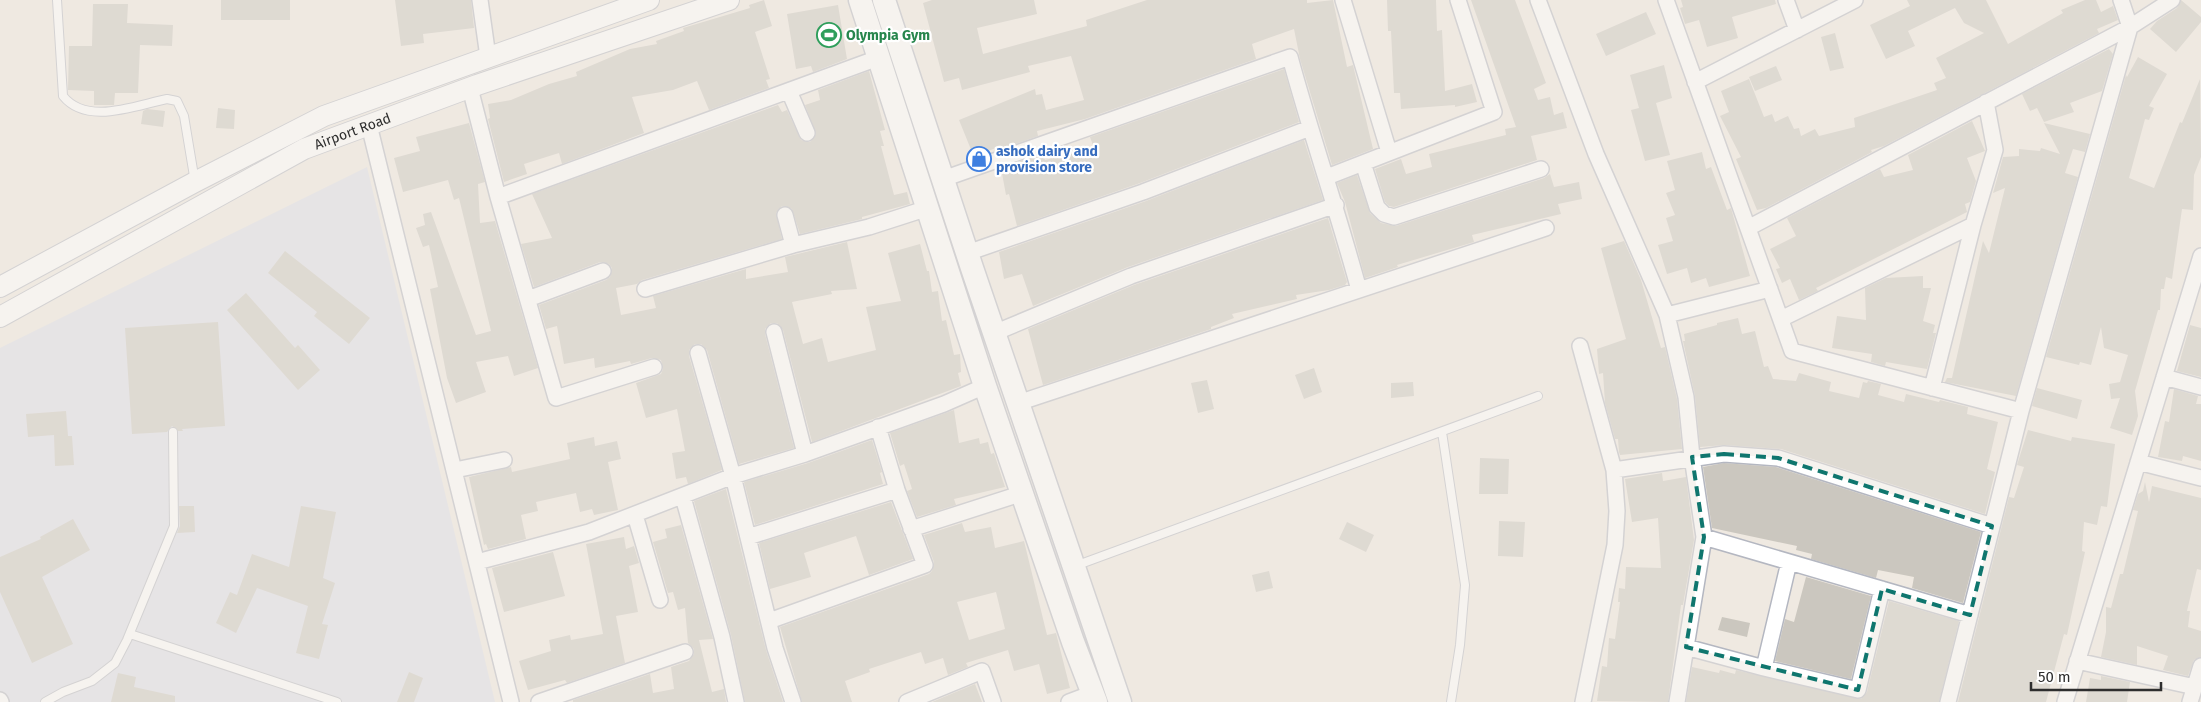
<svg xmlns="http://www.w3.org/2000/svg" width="2201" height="702" font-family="'Fira Sans',sans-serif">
<rect width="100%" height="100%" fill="#efe9e1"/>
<path fill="#dcdee8" d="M367,167L495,702H0V348Z"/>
<path fill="#cbc7bf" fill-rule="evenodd" d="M221,0H290V20H221Z
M395,0H471L474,28L423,34L424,43L401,46Z
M764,0L772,26L755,32L770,79L766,80L769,88L709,110L697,81L673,90L632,97L644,133L562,164L559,153L524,164L527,174L504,182L488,119L490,118L488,104L511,100L549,84L577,76L576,72L630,49L657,44L656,41L684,31L683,28L750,8L749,5Z
M932,0H1034L1037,14L977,28L983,54L1087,26L1086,20L1147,0H1307V3L1333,0L1347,67L1353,65L1373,149L1332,165L1300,59L1294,29L1252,44L1256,59L1085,119L1037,131L1038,136L998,150V147L974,157L959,120L1035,89L1036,95L1042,94L1046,110L1084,100L1071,56L1028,66L1030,72L962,90L959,78L944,82L923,3Z
M1387,0H1436L1437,31L1442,30L1445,91L1472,84L1477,102L1455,107V105L1401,109L1400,93H1394L1391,31H1388Z
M1471,0H1515L1546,83L1534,89L1538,100L1550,97L1554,115L1563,112L1567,128L1531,136L1537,160L1394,207L1389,206L1385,202L1375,169L1401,159L1406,174L1432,167L1429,154L1506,135L1505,129L1516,127Z
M1681,0H1775L1776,4L1732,17L1738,38L1707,47L1699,20L1685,24L1680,8L1683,7Z
M1907,0H1986L2008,44L2063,13L2061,10L2085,0H2096L2101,12L2113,6L2118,20L2097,29L2099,33L1884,146L1871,150L1872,152L1766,208L1757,210L1736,159L1741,157L1720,116L1729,112L1721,91L1749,79L1764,117L1772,114L1775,122L1788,116L1794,129L1799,128L1801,136L1815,129L1819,136L1855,127L1854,118L1937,90L1934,83L1946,78L1936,58L1984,33L1964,23L1955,8L1908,31L1915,46L1886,59L1870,25L1910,6Z
M2181,0L2201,17V22L2176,52L2150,29L2157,21L2177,8Z
M93,4H128L127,23L173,25L172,46L140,45L138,93H115L114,105H94V91L68,90L69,46H92Z
M838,5L847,59L813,72L811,66L796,69L787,14Z
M1646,12L1656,34L1606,56L1596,34Z
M1835,33L1844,68L1830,71L1821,37Z
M2109,49L2113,54L2102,91L2070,103L2074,112L2044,122L2037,108L2030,111L2022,94Z
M2138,57L2167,74L2149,106L2154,108L2149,120L2145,119L2129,178L2154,188L2180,122L2182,123L2200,79L2201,157L2194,175L2193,210L2182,209L2172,279L2166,277L2164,289H2161L2160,310H2158L2135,391L2138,416L2132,435L2110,428L2120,398L2111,399L2109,384L2120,382L2128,355L2104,348L2101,327L2091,365L2080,362L2079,365L2046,357L2126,75L2127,77Z
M1664,65L1672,98L1656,103L1670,155L1645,161L1631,110L1639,108L1630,75Z
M1776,66L1782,80L1755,91L1749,77Z
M1284,69L1299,122L1140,183L1017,226L1009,194L1006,195L1001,168L1043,154L1045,160L1094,148L1090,137Z
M869,71L885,130L880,131L884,146H881L894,195L907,192L910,204L862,217V219L800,234L792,209L782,206L776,213L782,239L642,280L637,284L616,288L621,315L656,308L653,296L746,269V279L788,272L785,257L847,242L857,289L831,291L832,294L792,302L803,344L822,338L828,362L876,350L866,307L901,301L888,253L920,244L927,271H929L932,292L938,291L942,321L946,320L954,355L960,354L961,372L958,373L961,386L812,442L783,330L777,323H771L765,329V334L794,448L739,464L707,350L701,344H695L689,350V356L722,470L688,484L686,477L676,479L672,453L685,451L677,409L646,418L636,383L661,374L663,369L661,360L652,358L631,364L630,361L595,368L594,358L564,364L557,326L546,329L539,305L606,280L610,277L612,268L609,264L600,262L534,287L521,244L552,238L532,194L778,105L782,112L787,110L801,140L810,142L816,134L805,105L820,100L818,90Z
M218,108L235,110L234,129L216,128Z
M147,109L165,111L163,127L141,124L143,111Z
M1972,121L1985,151L1967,158L1976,181L1970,202L1965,204L1967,212L1816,288L1818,291L1799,300L1790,279L1782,283L1776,269L1780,268L1770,249L1796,236L1787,218L1880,169L1884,177L1913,170L1908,155Z
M469,123L485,182L478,184L480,223L495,221L538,368L514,376L508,356L476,362L486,392L456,403L447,378L430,289L438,287L429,245L423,247L416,228L425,225L423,214L431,212L476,335L491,331L459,198L454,200L448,180L403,192L394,158L420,151L416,137Z
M2044,123L2090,134L2085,152L2073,149L2065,173L2078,177L2016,396L1945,382L1947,378H1952L1983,241L1989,253L2005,188L1993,193L2003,157L2019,156V149L2040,151L2041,148L2060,154Z
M1304,140L1323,200L1128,267L1033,306L1022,274L1004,279L999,252L1146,201Z
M1702,152L1706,169L1711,167L1727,210L1731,208L1750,276L1709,287L1706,278L1691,283L1687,268L1667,274L1658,245L1673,241L1666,218L1675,215L1666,193L1675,190L1667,161Z
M1550,174L1554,187L1579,182L1582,199L1558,204L1561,214L1472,235L1474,242L1397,265L1398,267L1365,278L1345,202L1337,183L1357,175L1370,213L1381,223L1396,226L1544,178Z
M1328,218L1347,282L1345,285L1329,290L1296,295L1297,299L1232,314L1234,318L1211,327V329L1043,385L1028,329L1134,285Z
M1624,241L1641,280L1661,348L1665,347L1677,399L1682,449L1620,455L1619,452L1618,439H1615L1605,403L1603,373L1599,374L1597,349L1626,339L1601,248Z
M285,251L370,318L349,344L314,316L317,312L268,273Z
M1923,276V288H1931L1923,321L1935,325L1933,333H1936L1927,369L1886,362L1885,366L1871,362L1872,354L1832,348L1837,316L1866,320L1865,288L1886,278Z
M246,293L295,348L298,345L320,370L298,390L227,310Z
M1738,318L1742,334L1755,331L1764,367L1768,366L1773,379L1796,381L1799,373L1831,382L1829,391L1859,398L1863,382L1867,383L1868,381L1881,384L1878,395L1904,402L1906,394L1939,402L1940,400L1968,407L1967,414L1998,422L1987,469L1995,472L1985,514L1781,449L1725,445L1700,447L1695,396L1683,341H1685L1684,334L1717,325V323Z
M218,322L225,426L182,429L183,431H178L172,426L167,432L132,434L125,328Z
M2190,325L2201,328V377L2177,371Z
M1314,368L1322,392L1304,399L1295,375Z
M1207,380L1214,409L1198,413L1191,383Z
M1413,382L1414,396L1391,398V383Z
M2037,388L2082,400L2077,419L2032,406Z
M2174,389L2198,396L2196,404H2201V461L2183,456L2182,461L2158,457L2165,421L2169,422Z
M954,410L959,443L979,438L980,444L988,442L991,454L994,453L1005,487L954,499L956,505L917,517L907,491L912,489L904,464L900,466L890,433Z
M66,411L68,436H72L74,465L55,466L54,435L28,437L26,414Z
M2028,430L2071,441L2072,437L2115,444L2107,507L2101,506L2097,525L2084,522L2082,551L2085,552L2067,635L2064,634L2046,702H1958L2009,497L2014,498L2024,467L2017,465Z
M594,437L595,446L617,441L621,459L608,462L618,510L594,515L592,509L580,512L576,493L536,502L538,511L521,515L526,539L488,549L486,544L484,545L469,477L511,467L512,472L570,459L567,443Z
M872,440L882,472L880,473L883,484L755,525L744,482L808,463Z
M1480,458L1509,459L1508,494H1479Z
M1724,463L1776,467L1981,532L1963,603L1912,588L1914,577L1878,570L1876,578L1811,559L1812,554L1796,550L1797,546L1712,528L1703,467Z
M1662,473L1663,481L1686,477L1694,540L1683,605H1681L1668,702L1597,701L1602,666L1607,667L1609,638L1615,639L1620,602H1618L1619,588L1625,589L1626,567L1661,568L1658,518L1632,522L1625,479Z
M2145,482L2149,502L2152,486L2201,498V570L2197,569L2187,611H2190L2188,627L2201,631V657L2194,660L2188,676L2163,670L2168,656L2137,646V665L2101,657L2106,632V607L2111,608L2120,574H2123L2138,511L2133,510L2138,494L2143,491Z
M726,489L766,650L783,702H745L731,635L694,501Z
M891,502L913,559L869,575L856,536L804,553L811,577L770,589L759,543Z
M179,506H194L195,532L177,533L180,526Z
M301,506L336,512L323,578L335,583L322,624L328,625L319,659L296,653L308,606L257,588L236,633L216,623L230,592L237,595L252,554L289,567Z
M73,519L90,550L42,577L73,644L32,663L0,592V557L41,539L40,537Z
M1499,521L1525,522L1523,557L1498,556Z
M1347,522L1374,535L1366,552L1339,539Z
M962,523L965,532L991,527L995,548L1024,541L1047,635L1056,633L1070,688L1047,694L1039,664L1014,671L1008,650L966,663L968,667L948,675L943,658L925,664L921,652L869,669L870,672L845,681L852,702H802L780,627L929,574L932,571L934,562L924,535ZM996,592L1005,629L969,640L957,602Z
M681,525L713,639L699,640L712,692L724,689L726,702H573V700L650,674L653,693L674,689L671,667L689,661L694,654V649L688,643L685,608L678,610L673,592L668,593L653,542L667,538L665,529Z
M624,537L626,549L634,546L639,563L629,566L638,612L616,616L625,663L567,683L565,680L528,690L519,661L551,651L549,640L570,635L571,640L603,634L586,544Z
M553,552L565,596L504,612L492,568Z
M1269,571L1273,588L1256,592L1252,575Z
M1806,577L1871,596L1851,679L1775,661L1785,619L1794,622Z
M1889,601L1959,621L1939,702H1686L1692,667L1719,673L1720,670L1735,674L1736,670L1861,699L1867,692Z
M1722,617L1750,623L1747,637L1718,630Z
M409,672L423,678L414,702H397Z
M118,673L136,677L134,687L175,696V702H111Z
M2101,676L2130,682L2127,702H2086L2090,678L2101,680Z
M975,684L982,702H932Z"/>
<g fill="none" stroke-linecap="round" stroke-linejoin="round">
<defs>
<path id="service" d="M57,0L63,96C87,126 136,105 167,99L177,101L184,116L195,182
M1442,432L1465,585L1460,645L1451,702
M1075,566L1538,396
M130,634L337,702
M45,702L63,692L92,681L115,663L127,640L174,526L173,432"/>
<path id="minor" d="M480,0L488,57
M1343,0L1389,152
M1538,0L1596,154L1667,315L1686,397L1692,457L1704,537
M1666,0L1792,351L2021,411
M1786,0L1797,30
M1695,82L1855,0
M470,88L498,197L556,398L654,367
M789,91L807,133
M369,125L511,702
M1363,163L1377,207L1384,214L1394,217L1541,169
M1327,177L1494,112L1458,0
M943,179L1290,57C1311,135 1338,212 1359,290
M498,197L878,58
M785,215L793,245
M1748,228L2130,27L2172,0
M967,253L1143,192L1310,128
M645,289L793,245L869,227L928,208
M528,299L603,271
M1667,315L1770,289
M1781,319L1973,225
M774,332L805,454
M994,333L1131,276L1336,205
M1580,346L1614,470L1617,511L1615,545L1583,702
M698,353L733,476L775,648L793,702
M2164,377L2201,387
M1932,388L1973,225L1995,150L1986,102
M1018,403L1546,228
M2138,462L2201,478
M455,470L504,460
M1614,470L1724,454L1778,458L1992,526
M683,497L722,637L736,702
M635,515L660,600
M911,529L1023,493
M748,537L897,490
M477,562L589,532L733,476L805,454L944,404L985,386
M769,621L925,565L897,490L878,427
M1686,647L1764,668L1858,690L1882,589
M2077,661L2195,687
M1764,668L1789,562
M0,700L1,702
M539,702L685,652
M907,702L982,671L993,702
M1069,702L1093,693
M1677,702L1704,537L1970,615
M1948,702L2021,411L2130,27L2121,0
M2065,702L2201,256
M2190,702L2201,666"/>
<g id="tertiary">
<path d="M0,287L195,182L324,116L649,0"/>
<path id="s1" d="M0,317L304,149L477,85L729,0"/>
</g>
<path id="secondary" d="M860,0L985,386L1073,642L1096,702
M884,0L972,268L1120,702"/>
</defs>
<use href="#service" stroke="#b4b7c1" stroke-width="10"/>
<use href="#minor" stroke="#b4b7c1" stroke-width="18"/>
<use href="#tertiary" stroke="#b4b7c1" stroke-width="22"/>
<use href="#secondary" stroke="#b4b7c1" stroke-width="25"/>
<use href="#service" stroke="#fff" stroke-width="8"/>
<use href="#minor" stroke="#fff" stroke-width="15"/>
<use href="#tertiary" stroke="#fff" stroke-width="20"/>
<use href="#secondary" stroke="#fff" stroke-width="22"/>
</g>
<path d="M0 0H2201V702H0ZM1724,454L1778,458L1992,526L1970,615L1882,589L1858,690L1686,647L1704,537L1692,457Z" fill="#efe9e1" fill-opacity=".55" fill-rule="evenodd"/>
<path fill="none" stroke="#0f766e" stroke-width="4" stroke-dasharray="10 6" stroke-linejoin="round" d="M1724,454L1778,458L1992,526L1970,615L1882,589L1858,690L1686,647L1704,537L1692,457Z"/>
<defs>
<symbol id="stadium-ring" viewBox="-11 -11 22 22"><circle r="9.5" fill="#fff" stroke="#2e9e5b" stroke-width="1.5"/><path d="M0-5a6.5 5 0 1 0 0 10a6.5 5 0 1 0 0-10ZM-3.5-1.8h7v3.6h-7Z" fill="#2e9e5b"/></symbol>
<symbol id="shop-ring" viewBox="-11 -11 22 22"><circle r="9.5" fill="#fff" stroke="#3f7fe0" stroke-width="1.5"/><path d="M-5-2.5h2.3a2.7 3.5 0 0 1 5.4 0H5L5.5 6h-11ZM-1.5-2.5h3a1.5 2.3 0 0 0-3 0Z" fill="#3f7fe0"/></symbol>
</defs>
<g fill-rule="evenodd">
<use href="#stadium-ring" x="815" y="21" width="28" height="28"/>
<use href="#shop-ring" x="965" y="145" width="28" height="28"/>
</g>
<g text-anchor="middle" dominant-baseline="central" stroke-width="4.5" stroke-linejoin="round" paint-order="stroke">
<g font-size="14" font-weight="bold" fill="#27864d" stroke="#fff" text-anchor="start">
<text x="846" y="35">Olympia Gym</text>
</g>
<g font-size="14" fill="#2e2e2e" stroke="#fff">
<text stroke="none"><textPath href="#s1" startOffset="399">Airport Road</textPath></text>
</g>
<g font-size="14" font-weight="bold" fill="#366cbe" stroke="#fff" text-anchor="start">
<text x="996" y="151">ashok dairy and<tspan x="996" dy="16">provision store</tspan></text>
</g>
</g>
<path d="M2031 682v8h130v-8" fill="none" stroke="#2e2e2e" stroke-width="2.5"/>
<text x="2038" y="682" font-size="15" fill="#2e2e2e" stroke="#ffffff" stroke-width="4" paint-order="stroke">50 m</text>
</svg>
